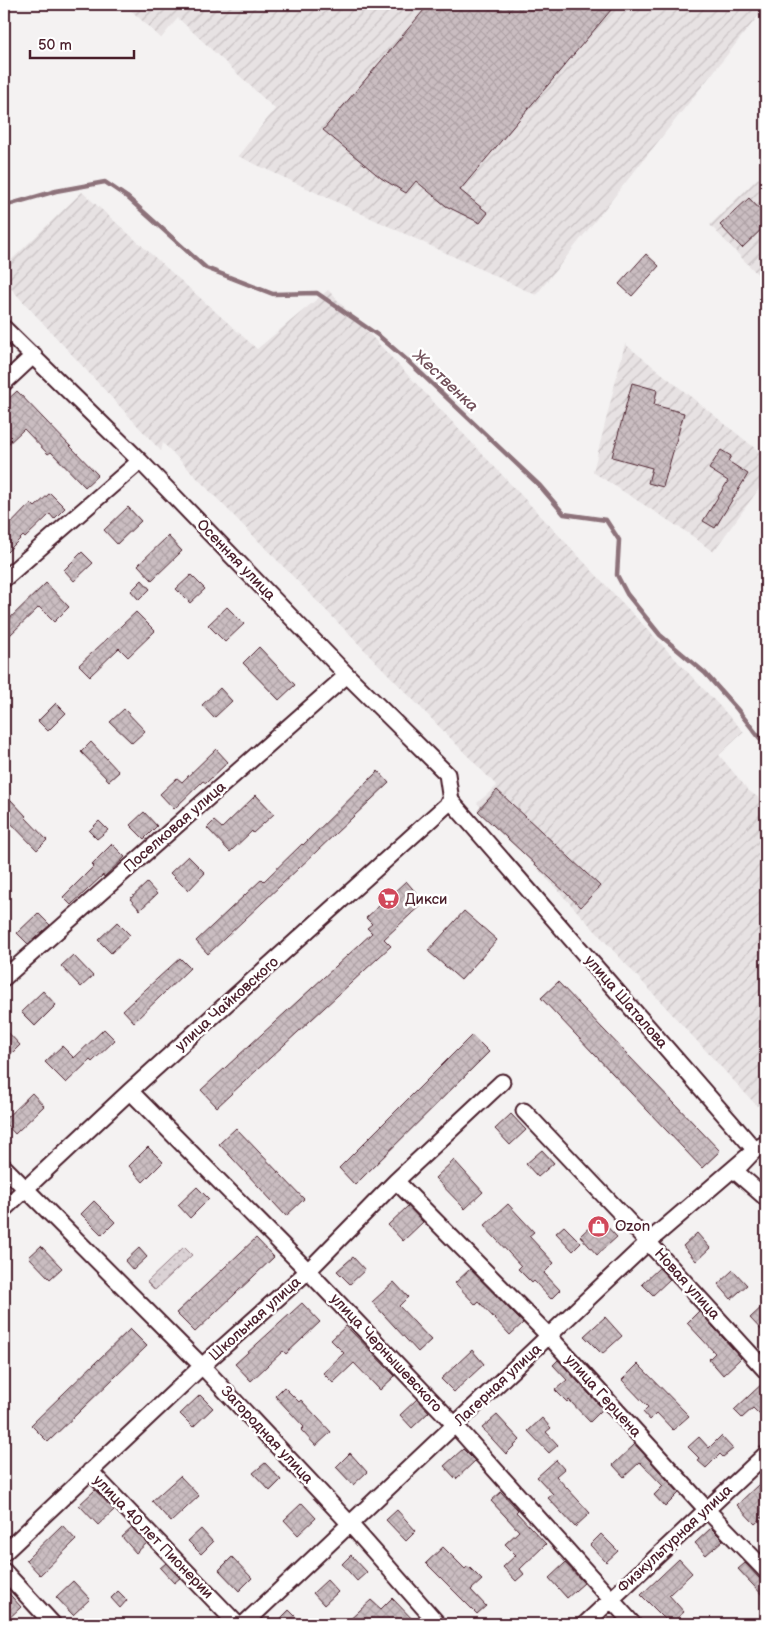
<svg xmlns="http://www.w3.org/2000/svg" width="770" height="1628" font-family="'Balsamiq Sans',sans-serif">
<defs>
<pattern id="industrial-furrows" width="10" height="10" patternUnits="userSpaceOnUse" patternTransform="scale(1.25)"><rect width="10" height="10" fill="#e7e2e3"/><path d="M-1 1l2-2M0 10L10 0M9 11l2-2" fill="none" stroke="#c8c1c3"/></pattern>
<pattern id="park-dots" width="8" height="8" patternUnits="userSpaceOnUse" patternTransform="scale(1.25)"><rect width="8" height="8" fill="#dbd2d5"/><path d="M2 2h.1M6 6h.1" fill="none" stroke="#bdb4b7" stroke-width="1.8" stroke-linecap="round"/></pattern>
<pattern id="building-cross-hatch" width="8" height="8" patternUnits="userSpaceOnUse" patternTransform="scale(1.25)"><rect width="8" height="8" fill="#cabdc1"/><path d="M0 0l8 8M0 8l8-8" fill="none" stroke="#afa2a6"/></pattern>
</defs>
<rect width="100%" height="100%" fill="#f4f2f2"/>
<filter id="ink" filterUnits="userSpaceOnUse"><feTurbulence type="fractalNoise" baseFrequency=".02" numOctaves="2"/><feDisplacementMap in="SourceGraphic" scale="10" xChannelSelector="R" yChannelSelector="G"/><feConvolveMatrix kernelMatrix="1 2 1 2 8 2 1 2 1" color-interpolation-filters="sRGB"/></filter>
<g filter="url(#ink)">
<path fill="url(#industrial-furrows)" d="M124,4H766V9L758,16L536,295L238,156L275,109L178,18L161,38Z
M758,178L766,186V283L710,225Z
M82,192L257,349L328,290L744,732L719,755L749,791L766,803V1101L757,1106L477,803L497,786L163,443L161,451L4,281V267Z
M625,344L766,457V479L713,552L691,535L593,472Z"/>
<path fill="url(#park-dots)" stroke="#927880" d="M184,1247L192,1255L155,1290L147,1282Z"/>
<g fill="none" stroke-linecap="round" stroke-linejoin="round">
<path stroke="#8d727a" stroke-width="4.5" d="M4,206L56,191L105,182L127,197L206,268L273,294L317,293L379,336L408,361L540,486L564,514L606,520L619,540L617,575L627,594L660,635L705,673L737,709L766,746"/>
</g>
<path fill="url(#building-cross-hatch)" stroke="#4a1f2b" d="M429,4H616L460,190L488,213L480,223L446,206L416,181L406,193L381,178L323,130Z
M749,198L766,216V225L742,248L720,225Z
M646,254L659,266L632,296L619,284Z
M632,383L657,390L654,405L684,413L663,487L648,483L652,468L612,457Z
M17,391L98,475L85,487L51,452L48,454L24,429L4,448V403Z
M721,450L731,456L728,461L748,474L715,528L703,521L728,481L709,469Z
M50,493L65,508L54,519L50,514L25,538L23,536L4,555V531L31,503L35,507Z
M128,507L141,521L117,544L104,530Z
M168,536L182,551L152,580L138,565Z
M82,552L93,563L74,581L64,570Z
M191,575L205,589L190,603L176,589Z
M142,580L150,589L139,600L131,591Z
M46,583L69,607L54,622L39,607L10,635L4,629V624Z
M227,607L244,624L225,642L208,625Z
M136,612L155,631L128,657L119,648L90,676L79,665Z
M259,647L295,685L279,700L243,663Z
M220,688L232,701L214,718L202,705Z
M56,703L66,713L48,731L38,721Z
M124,709L145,731L132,743L110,722Z
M91,742L119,772L109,781L81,752Z
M216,749L228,762L206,783L203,781L174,809L160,794L177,778L182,782Z
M378,771L389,783L208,954L196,941L262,879L264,881L302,844L303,845Z
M497,790L600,886L581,907L478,811Z
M256,795L274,814L253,833L252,831L230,852L207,828L214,821L222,828Z
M11,800L26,816L25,817L47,840L37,850L4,816V808Z
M144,812L157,826L144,839L130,825Z
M99,821L108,830L97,839L89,831Z
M112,844L125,857L104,877L103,875L71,905L63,897L94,866L92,864Z
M188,856L205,873L188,891L170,873Z
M406,881L424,902L384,939L391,946L217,1107L201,1090L372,933L367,928L372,924L366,918Z
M147,883L157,894L140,910L130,899Z
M464,911L497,940L461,980L428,951Z
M38,913L50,925L28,944L17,933Z
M117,922L130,935L111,953L98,940Z
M73,955L93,976L81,987L61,966Z
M180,958L190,968L134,1022L123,1010Z
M558,982L720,1151L702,1168L541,998Z
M43,991L56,1005L35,1026L21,1012Z
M4,1028L20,1045L9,1056L4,1051Z
M104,1029L115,1040L92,1062L90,1060L66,1083L45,1062L62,1046L74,1058Z
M472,1035L489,1052L355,1185L339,1168Z
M32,1093L44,1106L15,1134L4,1122V1120Z
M511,1114L526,1130L510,1145L495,1129Z
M236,1128L304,1199L286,1216L219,1144Z
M148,1147L163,1162L143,1182L129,1166Z
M542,1150L554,1163L538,1177L526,1164Z
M454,1160L483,1192L465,1209L435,1178Z
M197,1187L209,1199L190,1218L178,1205Z
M94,1201L115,1222L102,1235L81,1214Z
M508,1204L534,1232L529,1236L554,1263L544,1273L560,1290L551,1299L534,1281L532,1283L518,1269L521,1266L484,1226Z
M408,1206L423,1222L403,1241L388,1225Z
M599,1218L617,1237L597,1255L580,1236Z
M564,1226L581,1243L573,1251L556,1233Z
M697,1233L710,1248L696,1261L683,1246Z
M256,1238L274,1257L195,1332L176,1313Z
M41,1246L62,1268L50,1279L29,1257Z
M139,1248L147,1257L133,1270L125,1261Z
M353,1257L365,1270L350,1284L337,1271Z
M659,1268L670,1279L653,1295L642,1284Z
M470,1269L523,1323L510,1335L479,1302L476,1305L455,1283Z
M733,1270L747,1285L731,1299L718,1284Z
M394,1282L408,1297L399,1306L431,1340L418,1352L372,1302Z
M302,1303L320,1322L286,1354L283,1351L251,1381L235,1364Z
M766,1303V1335L750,1318Z
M699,1311L741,1358L723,1375L709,1359L715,1353L687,1323Z
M605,1317L622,1336L602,1354L584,1336Z
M346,1326L395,1376L380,1390L354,1363L333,1383L323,1373L344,1353L331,1340Z
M130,1329L147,1346L48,1442L31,1425Z
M472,1350L484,1364L454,1392L441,1379Z
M558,1360L603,1409L590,1422L569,1400L567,1402L555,1390L567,1380L553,1365Z
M638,1364L689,1416L673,1430L657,1413L650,1420L643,1412L648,1407L622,1380Z
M766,1380V1409L760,1415L753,1408L742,1418L734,1410Z
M284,1387L299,1402L301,1400L331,1432L316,1446L301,1430L304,1427L275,1396Z
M200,1395L213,1408L193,1427L180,1414Z
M417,1399L429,1412L412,1428L400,1415Z
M497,1415L520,1440L506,1454L482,1428Z
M542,1418L551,1428L546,1432L558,1445L549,1453L528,1431Z
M721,1436L733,1449L723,1457L720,1454L706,1468L697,1460L699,1458L688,1447L699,1437L709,1448Z
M635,1444L679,1493L665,1507L654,1495L663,1486L640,1462L624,1477L613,1465Z
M463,1449L475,1461L456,1479L444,1466Z
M350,1453L367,1472L353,1485L336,1467Z
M556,1460L564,1469L556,1476L590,1513L575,1527L548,1498L553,1494L537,1477Z
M265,1463L281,1480L270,1491L253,1473Z
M180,1476L199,1496L171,1522L152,1501Z
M760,1483L766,1490V1514L755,1524L737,1505Z
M95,1490L114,1510L98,1525L79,1505Z
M501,1492L518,1510L516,1512L546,1544L520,1569L524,1574L516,1581L503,1567L516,1555L505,1544L519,1531L491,1501Z
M302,1503L316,1518L298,1535L284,1520Z
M397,1510L416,1531L406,1541L386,1520Z
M62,1525L76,1540L40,1575L26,1560Z
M132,1528L147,1543L136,1553L122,1537Z
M711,1528L723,1540L706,1555L695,1543Z
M201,1529L213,1542L201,1554L188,1541Z
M601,1534L618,1551L606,1562L590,1545Z
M443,1547L465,1569L468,1566L482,1580L471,1590L486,1606L477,1614L426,1563Z
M351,1555L367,1572L357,1581L342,1564Z
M232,1557L252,1578L239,1591L219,1570Z
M679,1559L692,1573L669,1595L684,1612L670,1624L641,1595Z
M166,1563L180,1578L174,1583L160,1568Z
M565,1563L584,1583L567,1598L549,1578Z
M745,1563L759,1578L766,1580V1599L738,1569Z
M327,1580L338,1592L324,1605L313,1593Z
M73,1581L90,1599L73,1615L56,1597Z
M4,1588L21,1607L4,1623Z
M118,1591L127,1600L120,1608L111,1598Z
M392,1598L417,1624H345L371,1600L381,1609Z
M289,1610L303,1624H275Z"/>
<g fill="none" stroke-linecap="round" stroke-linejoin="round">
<defs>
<path id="minor" d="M4,328L140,461L347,675L447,774L451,801L755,1150L735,1171L766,1198
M4,383L34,355
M4,579L140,461
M4,978L347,675
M130,1091L308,1271L455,1425L633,1624
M524,1111L648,1242L766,1371
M4,1167L202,1366L350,1524L438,1624
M396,1181L549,1336L707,1510L766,1571
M4,1209L130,1091L451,801
M90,1471L237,1624
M4,1553L202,1366L308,1271L396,1181L502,1082
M4,1571L53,1624
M244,1624L648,1242L755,1150L766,1143
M585,1624L766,1454"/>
</defs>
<use href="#minor" stroke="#4a1f2b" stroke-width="19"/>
<use href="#minor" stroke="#fff" stroke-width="15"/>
</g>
</g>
<defs>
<symbol id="supermarket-disc" viewBox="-11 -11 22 22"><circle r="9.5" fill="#d1495b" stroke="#fff"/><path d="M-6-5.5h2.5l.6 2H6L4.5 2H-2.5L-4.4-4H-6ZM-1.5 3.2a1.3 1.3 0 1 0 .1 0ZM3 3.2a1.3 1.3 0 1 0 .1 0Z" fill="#fff"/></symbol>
<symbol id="shop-disc" viewBox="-11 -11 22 22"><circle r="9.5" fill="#d1495b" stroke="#fff"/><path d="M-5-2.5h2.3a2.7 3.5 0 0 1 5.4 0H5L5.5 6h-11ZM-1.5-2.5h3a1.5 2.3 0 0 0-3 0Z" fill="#fff"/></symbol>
</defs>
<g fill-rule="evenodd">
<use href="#supermarket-disc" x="376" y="886" width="25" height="25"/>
<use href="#shop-disc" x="586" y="1214" width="25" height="25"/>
</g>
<g text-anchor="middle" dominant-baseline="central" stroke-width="5" stroke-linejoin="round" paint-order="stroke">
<g font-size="15" fill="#4a1f2b" stroke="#fff">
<text transform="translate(236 560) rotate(46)">Осенняя улица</text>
<text transform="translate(175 827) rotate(-41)">Поселковая улица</text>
<text transform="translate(626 1002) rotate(49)">улица Шаталова</text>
<text transform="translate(227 1004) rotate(-42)">улица Чайковского</text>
<text transform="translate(687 1284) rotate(48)">Новая улица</text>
<text transform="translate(255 1319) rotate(-42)">Школьная улица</text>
<text transform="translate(386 1353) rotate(47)">улица Чернышевского</text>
<text transform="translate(498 1385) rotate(-43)">Лагерная улица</text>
<text transform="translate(603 1396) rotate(48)">улица Герцена</text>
<text transform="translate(267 1435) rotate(47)">Загородная улица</text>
<text transform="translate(153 1537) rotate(46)">улица 40 лет Пионерии</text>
<text transform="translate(675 1539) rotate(-43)">Физкультурная улица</text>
</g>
<g font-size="15" fill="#4a1f2b" stroke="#fff" text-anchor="start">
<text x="405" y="899">Дикси</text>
<text x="615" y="1226">Ozon</text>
</g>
<g font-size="16" font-style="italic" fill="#714f59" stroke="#fff">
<text transform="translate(445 381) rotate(43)">Жественка</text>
</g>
</g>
<rect width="770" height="1628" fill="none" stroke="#fff" stroke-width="20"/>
<rect x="10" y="10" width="750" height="1608" fill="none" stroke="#4a1f2b" stroke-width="2" filter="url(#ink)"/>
<path d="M30 50v8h104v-8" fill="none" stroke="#4a1f2b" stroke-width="2.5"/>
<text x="38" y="50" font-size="15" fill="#4a1f2b" stroke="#ffffff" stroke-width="4" paint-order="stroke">50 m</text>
</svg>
